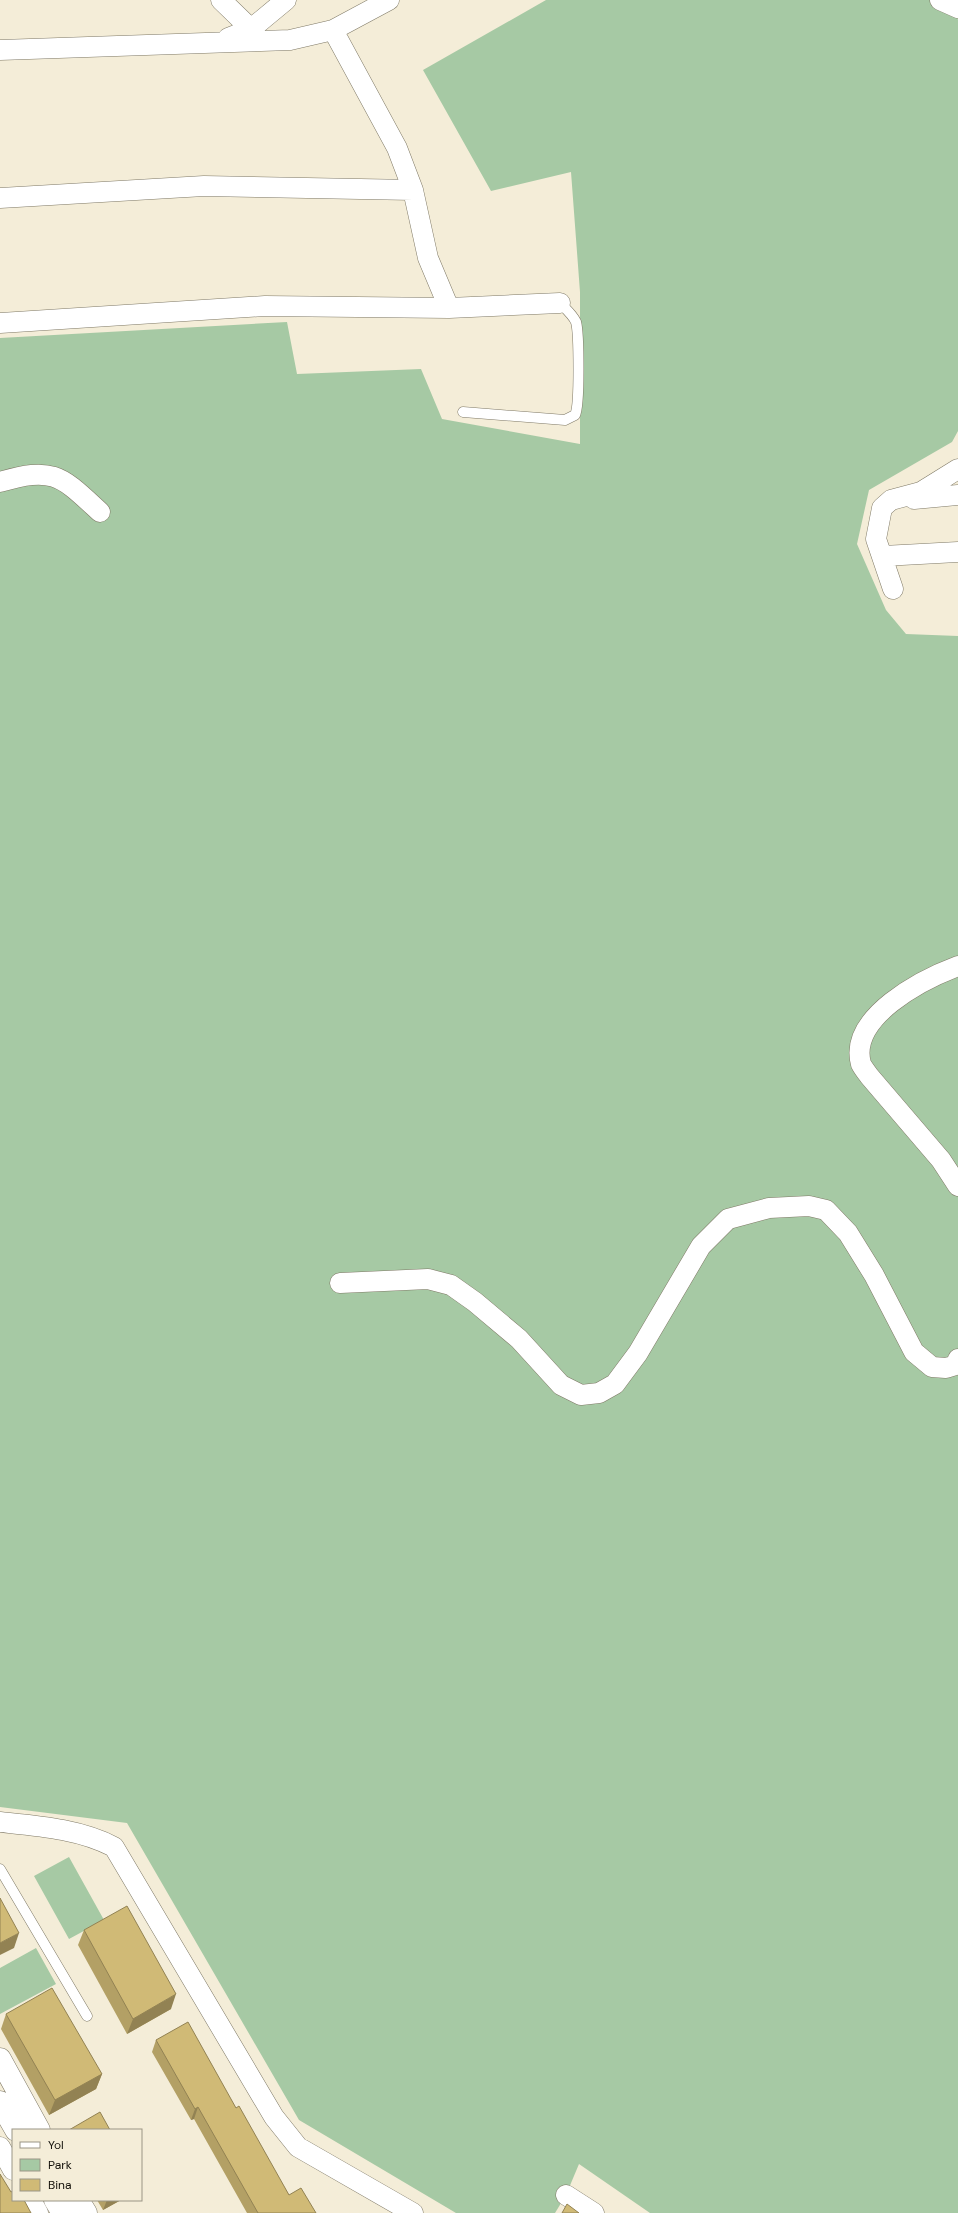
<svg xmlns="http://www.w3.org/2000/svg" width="958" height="2213" font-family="'DM Sans',sans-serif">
<rect width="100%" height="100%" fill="#f4edd8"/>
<path fill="#a6c9a4" d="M546,0H940L953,5L958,20V431L952,442L869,490L857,544L886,610L906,634L958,636V2213H650L579,2164L566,2195L555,2213H456L299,2120L127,1823L0,1807V338L287,322L297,374L421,369L442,419L580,444V292L571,172L491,191L423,70Z
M69,1857L104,1920L69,1939L34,1876Z
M36,1948L56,1984L0,2014V1968Z"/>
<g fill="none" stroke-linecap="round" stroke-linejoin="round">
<defs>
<path id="lane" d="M463,412L565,420L575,415C580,405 579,333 576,322C573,315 566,309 560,303
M0,1869L87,2016"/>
<path id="street" d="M221,0L251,29
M940,0L958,8
M333,30L397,148L413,190L428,258L449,308
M228,38L251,29L286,0
M0,50L290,40L333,30L389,0
M0,198L204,186L413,190
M0,323L265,306L449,308L560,303
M0,482C54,466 61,476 100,512
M914,499L958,495
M883,556L958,552
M893,589L876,539L882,508L891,500L921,492L958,469
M958,966C923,979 848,1017 861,1064C863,1068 867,1073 870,1077L941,1160L958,1186
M340,1283L428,1279L451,1285L475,1302L519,1339L561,1385L581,1395L599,1393L615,1384L638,1353L701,1246L728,1219L769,1208L809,1206L826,1210L848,1233L874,1275L914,1352L932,1367L946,1368L956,1365L958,1359
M0,1822C38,1826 80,1829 114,1847L274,2117L298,2147L413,2213
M0,2147L13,2170
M566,2195L594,2213
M31,2200L38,2213"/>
<path id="secondary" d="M0,2059L39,2130
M0,2102L16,2130
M55,2200L63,2213
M78,2200L86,2213"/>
</defs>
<use href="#lane" stroke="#7f7966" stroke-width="11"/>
<use href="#street" stroke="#7f7966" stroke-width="21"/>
<use href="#secondary" stroke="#7f7966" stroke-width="23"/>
<use href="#lane" stroke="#fff" stroke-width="10"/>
<use href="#street" stroke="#fff" stroke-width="20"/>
<use href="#secondary" stroke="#fff" stroke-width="22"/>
</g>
<path fill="#b3a065" d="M84,1930L171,2009L127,2034L78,1945Z
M6,2014L102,2074L96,2089L49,2115L1,2029Z
M156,2040L236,2108L289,2195L316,2213H247L194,2119L191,2120L152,2052Z
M97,2200H121L103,2210Z"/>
<path fill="#928253" d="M19,1933L14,1948L0,1955V1943Z
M176,1994L171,2009L127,2034L133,2019Z
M102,2074L96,2089L49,2115L55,2100Z
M198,2107L194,2119L191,2120L195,2109Z
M107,2200H121L103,2210Z"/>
<path fill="#d0ba76" stroke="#928253" d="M0,1898L19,1933L0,1943Z
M127,1906L176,1994L133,2019L84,1930Z
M52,1988L102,2074L55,2100L6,2014Z
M188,2022L236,2108L239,2106L289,2195L301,2188L316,2213H258L198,2107L195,2109L156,2040Z
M100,2112L110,2130H69Z
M0,2174L11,2192L13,2191V2200H24L31,2213H0Z
M567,2204L579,2213H562Z"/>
<rect x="12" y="2129" width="130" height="72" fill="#f4edd8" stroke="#9a9585"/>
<rect x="20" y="2142" width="20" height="6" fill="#ffffff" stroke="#9a9585"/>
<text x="48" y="2149" font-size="12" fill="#121009">Yol</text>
<rect x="20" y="2159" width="20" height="12" fill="#a6c9a4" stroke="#9a9585"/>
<text x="48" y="2169" font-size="12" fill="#121009">Park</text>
<rect x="20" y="2179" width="20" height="12" fill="#d0ba76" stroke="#9a9585"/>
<text x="48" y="2189" font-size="12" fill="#121009">Bina</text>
</svg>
